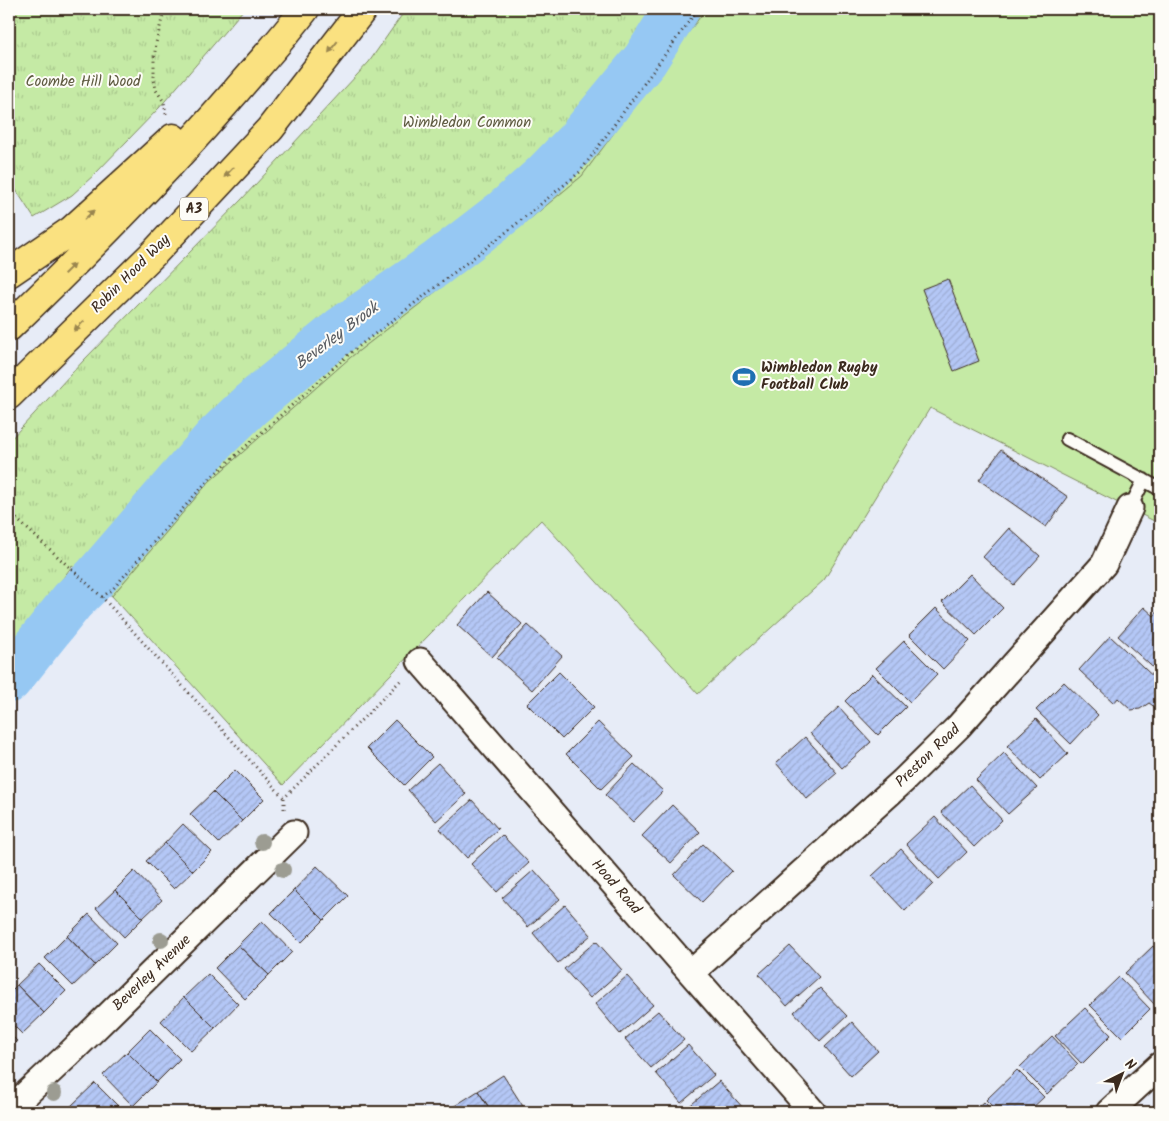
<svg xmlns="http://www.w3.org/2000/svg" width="1169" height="1121" font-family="Kalam,sans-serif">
<defs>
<pattern id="park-tufts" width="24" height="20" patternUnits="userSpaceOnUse" patternTransform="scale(1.25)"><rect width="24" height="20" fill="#c5eaa5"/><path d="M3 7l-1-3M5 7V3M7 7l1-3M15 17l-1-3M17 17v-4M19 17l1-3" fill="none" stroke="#aac98e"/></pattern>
<pattern id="building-hatch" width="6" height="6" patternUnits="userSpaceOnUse" patternTransform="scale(1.25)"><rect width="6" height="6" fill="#b4c7f6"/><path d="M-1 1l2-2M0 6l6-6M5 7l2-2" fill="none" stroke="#9cabd2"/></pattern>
</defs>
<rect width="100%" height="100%" fill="#e7ecf7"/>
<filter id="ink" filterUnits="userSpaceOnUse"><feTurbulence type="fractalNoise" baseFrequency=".02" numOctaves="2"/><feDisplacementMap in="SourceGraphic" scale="10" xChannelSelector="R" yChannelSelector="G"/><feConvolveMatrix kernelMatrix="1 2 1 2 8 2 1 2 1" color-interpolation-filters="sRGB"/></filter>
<g filter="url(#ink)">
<path fill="url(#park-tufts)" stroke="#808a62" d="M13,9H244L159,108L95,174L72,195L34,218L9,179V13Z
M406,9H706L582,176L525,223L351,357L209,482L112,596L72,566L9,652V441L84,360L242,199L369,62Z"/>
<path fill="#c5eaa5" stroke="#808a62" d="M706,9H1160V524L930,408L824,580L698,694L541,520L283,785L112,596L209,482L351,357L525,223L582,176Z"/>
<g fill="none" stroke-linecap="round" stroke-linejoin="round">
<path stroke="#96c8f3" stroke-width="46" d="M9,680L72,601L96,577L215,439L250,405L341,330L436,264L505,211L543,177L578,141L645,60L677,9"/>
</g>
<path fill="url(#building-hatch)" stroke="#3b2a1e" d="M948,279L979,361L954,371L922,289Z
M1001,450L1068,497L1046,527L979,480Z
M1009,528L1040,556L1014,585L983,557Z
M970,574L1003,608L976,635L942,602Z
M487,592L522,624L492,657L457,625Z
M1144,607L1154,616L1160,609V674L1118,636Z
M936,608L970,641L943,669L909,635Z
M528,625L562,656L532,690L497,658Z
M1110,636L1160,683L1159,710L1149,703L1140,709L1131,710L1118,698L1114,703L1079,670Z
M904,641L937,674L910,702L876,668Z
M559,672L594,707L562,739L527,704Z
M872,674L906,707L878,735L845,701Z
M1064,682L1098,715L1071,744L1036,710Z
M839,707L871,742L842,768L810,733Z
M1036,719L1068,754L1040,780L1007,746Z
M395,720L432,757L404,785L367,748Z
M598,722L634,757L601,789L566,754Z
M805,737L837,773L807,799L776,763Z
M1004,753L1037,788L1008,814L976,780Z
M438,763L466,794L436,821L408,790Z
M634,764L663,791L633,822L605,795Z
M235,770L264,799L242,821L213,792Z
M970,785L1002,820L974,847L941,812Z
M213,792L242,821L219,843L190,814Z
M472,800L498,829L467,858L440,829Z
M672,805L700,832L671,863L642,836Z
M935,817L967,852L939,879L906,844Z
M183,824L212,852L193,871L165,843Z
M502,835L529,863L497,892L471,864Z
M165,843L193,871L174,889L146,861Z
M703,844L732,871L702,902L674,875Z
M901,849L933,884L905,911L872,876Z
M317,866L348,896L324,920L294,890Z
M534,870L560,899L528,927L502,898Z
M134,871L162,900L143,918L115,890Z
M115,890L143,918L124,937L96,908Z
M294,890L324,920L301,943L271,913Z
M565,905L591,935L558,963L533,933Z
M89,914L117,943L95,965L67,936Z
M262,921L292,952L269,975L238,945Z
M67,936L95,965L73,986L45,958Z
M596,941L622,970L590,998L564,969Z
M238,945L269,975L245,999L215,968Z
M790,946L819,977L787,1006L759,974Z
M1153,946L1160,953V1000L1155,1005L1125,973Z
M39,964L66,991L44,1013L17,985Z
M208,974L238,1004L215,1028L184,997Z
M627,976L653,1005L620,1034L595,1004Z
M1119,977L1150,1009L1122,1037L1090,1005Z
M17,985L44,1013L22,1034L9,1021V993Z
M820,988L847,1016L820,1041L794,1012Z
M184,997L215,1028L191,1051L161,1021Z
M1085,1008L1111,1035L1082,1064L1055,1036Z
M658,1011L684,1040L651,1068L625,1039Z
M852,1022L878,1051L851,1076L825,1047Z
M150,1029L180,1059L157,1082L127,1052Z
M9,1033L17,1041L9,1050Z
M1052,1036L1078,1064L1047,1094L1020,1067Z
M688,1045L714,1075L681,1103L656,1073Z
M127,1052L157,1082L133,1106L103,1075Z
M1017,1070L1044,1097L1028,1112H998L986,1100Z
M503,1075L526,1111L524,1112H492L478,1091Z
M719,1081L745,1110L742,1112H690L686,1109Z
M95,1083L124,1112H77L71,1106Z
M478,1091L492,1112H456L453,1107Z
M984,1102L994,1112H973Z"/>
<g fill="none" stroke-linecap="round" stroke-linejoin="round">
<defs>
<path id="service" d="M1067,439L1160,489
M1130,508L1144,480"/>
<path id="minor" d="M420,661L691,973L813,1112
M691,973L903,781L958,727L1104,564L1130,508
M9,1110L69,1054L294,833
M1109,1112L1160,1065"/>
<path id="trunk" d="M9,273L72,230L173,138
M9,327C88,251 165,173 237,90C260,63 284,37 305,9
M9,395L156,251L270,129L363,9"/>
</defs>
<use href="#service" stroke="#3b2a1e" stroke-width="16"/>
<use href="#minor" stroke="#3b2a1e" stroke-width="29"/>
<use href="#trunk" stroke="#3b2a1e" stroke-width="31"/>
<path stroke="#3b2a1e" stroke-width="3" stroke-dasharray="1 4" stroke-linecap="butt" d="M166,114L164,102L156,90L154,78V59L156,43L162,19L168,9
M9,512L102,597L284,798
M102,597L112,590L208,480L244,448L349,354L509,230L580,172L698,9
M284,809V798L402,679"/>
<use href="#service" stroke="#fdfcf7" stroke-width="12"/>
<use href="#minor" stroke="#fdfcf7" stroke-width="25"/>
<use href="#trunk" stroke="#fae180" stroke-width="28"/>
</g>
<g fill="#9c9c92">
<circle cx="262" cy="842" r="8"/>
<circle cx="283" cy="870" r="8"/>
<circle cx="161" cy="940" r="8"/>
<circle cx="54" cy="1093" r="8"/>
</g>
<defs><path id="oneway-solid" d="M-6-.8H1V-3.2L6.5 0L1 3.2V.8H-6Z" transform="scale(1.25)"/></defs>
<g fill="#9a864f">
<use href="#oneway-solid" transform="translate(333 47) rotate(128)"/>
<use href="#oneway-solid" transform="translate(229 172) rotate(133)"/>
<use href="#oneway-solid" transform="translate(89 215) rotate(-43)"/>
<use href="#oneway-solid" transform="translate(69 269) rotate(-45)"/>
<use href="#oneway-solid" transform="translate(79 326) rotate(135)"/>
</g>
</g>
<defs>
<symbol id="stadium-bare" viewBox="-9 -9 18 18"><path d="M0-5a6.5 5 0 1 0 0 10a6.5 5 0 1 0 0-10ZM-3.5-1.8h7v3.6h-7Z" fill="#1f6fb2" stroke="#fdfcf7" stroke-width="2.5" paint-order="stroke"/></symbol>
</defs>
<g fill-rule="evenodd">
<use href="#stadium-bare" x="728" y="361" width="32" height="32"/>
</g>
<g text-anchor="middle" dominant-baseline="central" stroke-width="4" stroke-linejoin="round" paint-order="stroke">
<rect fill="#fdfcf7" stroke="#75695f" stroke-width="1" x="180" y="197.5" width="28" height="23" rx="4"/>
<g font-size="14" font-weight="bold" fill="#3b2a1e">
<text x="194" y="209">A3</text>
</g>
<g font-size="15" fill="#5e5a40" stroke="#fdfcf7">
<text x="83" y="82">Coombe Hill Wood</text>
<text x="467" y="123">Wimbledon Common</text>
</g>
<g font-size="15" fill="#3b2a1e" stroke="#fdfcf7">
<text transform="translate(131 274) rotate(-45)">Robin Hood Way</text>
<text transform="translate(928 756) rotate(-44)">Preston Road</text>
<text transform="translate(616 887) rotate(49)">Hood Road</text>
<text transform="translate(152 973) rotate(-44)">Beverley Avenue</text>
</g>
<g font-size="15" font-weight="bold" fill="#3b2a1e" stroke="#fdfcf7" text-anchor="start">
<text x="761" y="368">Wimbledon Rugby<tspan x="761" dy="17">Football Club</tspan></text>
</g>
<g font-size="16" font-style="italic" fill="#56595e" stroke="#fdfcf7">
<text transform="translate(337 336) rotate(-37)">Beverley Brook</text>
</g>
</g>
<rect width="1169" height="1121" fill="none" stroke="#fdfcf7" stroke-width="30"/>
<rect x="15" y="15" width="1139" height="1091" fill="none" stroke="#3b2a1e" stroke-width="2" filter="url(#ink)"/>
<g transform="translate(1122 1074) rotate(42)" stroke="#fdfcf7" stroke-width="4" paint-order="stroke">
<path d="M0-4L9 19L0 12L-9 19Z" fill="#3b2a1e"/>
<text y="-8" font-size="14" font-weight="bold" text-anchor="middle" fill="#3b2a1e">N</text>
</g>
</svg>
